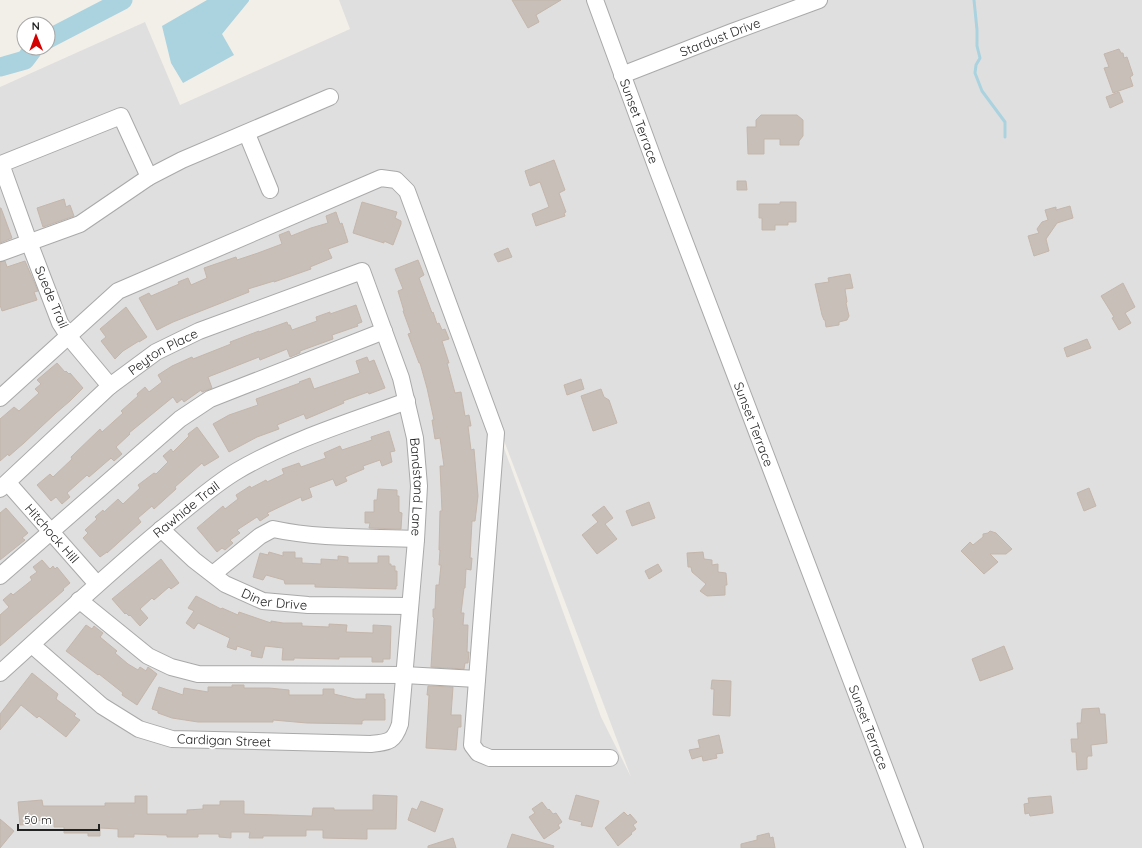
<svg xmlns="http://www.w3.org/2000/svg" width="1142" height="848" font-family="Quicksand,sans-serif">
<rect width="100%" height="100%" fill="#f2efe9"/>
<path fill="#e0dfdf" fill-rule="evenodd" d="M339,0H1142V848H0V87L145,22L180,105L350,29ZM451,301L525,496L631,777L601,717Z"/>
<path fill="#aad3df" d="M207,0H249V1L222,34L234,55L183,83L171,63L162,26Z"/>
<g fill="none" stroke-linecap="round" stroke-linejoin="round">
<path stroke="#aad3df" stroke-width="3" d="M974,0L977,30V46L980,58L976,65L975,73L982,91L1005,122V137"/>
<path stroke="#aad3df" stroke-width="19" d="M48,39L123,0
M0,67L25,60L34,48"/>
</g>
<path fill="#c7bfb8" stroke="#c4b6ab" d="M512,0H561L536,15L539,22L528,28Z
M1119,49L1121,53H1123L1124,58L1127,57L1133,75L1130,77L1133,86L1113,93L1104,68L1109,67L1104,54Z
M1119,92L1123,102L1110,108L1106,97Z
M761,115H797L803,120V136L799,141V145H780V139H764V154H748L747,127H756V120Z
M554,160L565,190L559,193L566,212L564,213L565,216L536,226L532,214L549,207L540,182L530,186L525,171Z
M737,181H746L747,190H737Z
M64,199L66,207L70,205L74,216L43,227L37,208Z
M362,202L397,212L395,218L401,221V224L393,245L384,241V243L353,233Z
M780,202H796V222H788V225H775V230H762V218H759V204H780Z
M1070,206L1073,218L1057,223L1046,239L1049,251L1034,256L1028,236L1039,233L1037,229L1042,222L1048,220L1045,210L1056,207V210Z
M0,208H1L12,238L0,243Z
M336,212L340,224L342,223L348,242L328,249L332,258L310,267L311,269L274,282V281L248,289L249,292L173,322L157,330L139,298L149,293L151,296L179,284L178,282L188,278L191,285L207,278L204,268L236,257L237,260L258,253L282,244L279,235L289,231L291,236L311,228L328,223L326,216Z
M508,248L512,257L498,262L494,254Z
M418,260L424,275L419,278L432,313L433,312L437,324L439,323L442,330L445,329L449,339L442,341L449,363H447L455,393L461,392L465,416L469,415L471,426H468L471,450L474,449L478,496L475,521H472L470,558H472L471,570L466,569L465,588H464L461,613H464L463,625H468L467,652H469L468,663H465L464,669L431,667L434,618L433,617V609H435L436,585H439L441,565H439L440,550H439L440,511H442L440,466H444L440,438L435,439L432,420H434L427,388L420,363H419L408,334L411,333L403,311H404L398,291L403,289L395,269Z
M5,261L7,267L25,261L38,291L34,292L37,300L2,311L0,305V262Z
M850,274L853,288L845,289L847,302L846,303L849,316L847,320L839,322V325L826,327L825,320H824L822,315L815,284L829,282L828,278Z
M1123,283L1135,307L1125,313L1131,323L1119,330L1112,318L1114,317L1101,296Z
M356,305L362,322L357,324L358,326L332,335L333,339L300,351V353L290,357L287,349L260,360L259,357L208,377L212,388L202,392L201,390L184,402L182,399L177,403L173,397L129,433L130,434L116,447L122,454L114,461L111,458L89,477L87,475L67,493L70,497L62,504L56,497L51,501L37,485L50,474L53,477L72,459L71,457L100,429L102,432L123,413L121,411L138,396L137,394L145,387L149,392L162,382L158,375L172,366L192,357L193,359L231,344L230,342L259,331V332L287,322L288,325H290L292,330L317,321L316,317L330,312V314Z
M126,307L147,337L139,342V341L123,351L115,359L101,341L106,337L100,329Z
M1087,339L1091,348L1067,357L1064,348Z
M367,357L369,362L374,360L385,388L369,394L368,392L343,401L344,403L306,419L304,414L277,425L279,429L257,437L229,452L213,424L229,415L258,405L256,399L300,383L299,382L310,378L314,389L360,373L356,361Z
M57,363L65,372L66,371L69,374L70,373L83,388L70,401L56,413L24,443L9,456L8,454L0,461V419L14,407L19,411L39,393L35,389L41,384L37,380Z
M581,379L584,389L567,395L564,385Z
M601,389L604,397L609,400L617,423L593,431L581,396Z
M197,427L219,457L204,466L202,463L175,487L176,489L154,509L152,506L138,518L141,522L107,553V552L100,557L83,538L88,533L85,530L97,519L95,517L103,510L104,512L118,499L123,504L140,488L138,485L154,473L156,474L168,462L163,456L171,449L173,452L189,436L188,434Z
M389,431L395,451L390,452L392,462L382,466L380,460L363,466L364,469L345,477L347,481L336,486L333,479L309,488L312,497L302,501L301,497L288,503L267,513L269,515L260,521L257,517L237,530L240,533L230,540L233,543L225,550L222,548L217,552L197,528L223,506L225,509L238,499L236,495L250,486L251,488L266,480L267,482L284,474L282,469L299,463L301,467L326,458L324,453L340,446L342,450L372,440L371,437Z
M1089,488L1096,506L1084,511L1077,493Z
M378,489L397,490V496H399V512L402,513L401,529L369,528L370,523H365V512H374V500H377Z
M649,502L655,518L632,526L626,511Z
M604,506L613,518L605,524L617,539L597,554L582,535L598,522L592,515Z
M6,508L28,533L22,538L25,540L0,560V513Z
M990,531L996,533L1012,549L1006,554H990L998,562L984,574L961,551L970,542L973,545L983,537V534L988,533Z
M269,552L283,556V552H295V558H302V563L321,564V559L338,560V556L348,557V563H378V556H389V564H391V566H395V571H397V586H396V589L315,587V584H285L284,580L266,575L263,580L253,577L260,553L268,555Z
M703,552L704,559L712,560V565L718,564V572L726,573L727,585H725V595L707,596L700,591L706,584L692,572L691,567H688L687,553Z
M161,559L179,583L171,589L169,587L154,600L152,598L140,609L148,618L140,626L130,615L129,616L126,613L125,614L112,599Z
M42,560L50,569L53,566L55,569L57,567L70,583L63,589L64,590L0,646V615L9,607L3,600L11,593L13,595L32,580L30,577L37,572L33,567Z
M658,564L662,571L649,579L645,571Z
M196,596L221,609L222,608L238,615L239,612L271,623V621L283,623H302V626L329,627V624L347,625L346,632L373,633V625L391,626L390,659H383V662H372V657H339V659L294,658V660H282L283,648L265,646L262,658L251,656L252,651L237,646L236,650L227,647L230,638L198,623L194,629L186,623L194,611L188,608Z
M86,625L92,629L94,626L103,633L100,637L117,651L115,653L128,664L138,670L140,667L146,671L148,667L157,674L137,705L122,695L123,693L99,674L98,675L66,651Z
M1004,646L1013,669L980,681L972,659Z
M32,673L58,694L56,699L76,714L74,716L80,720L66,737L39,716L37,718L21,705L0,730V714Z
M712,680L731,681L730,716L713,715L714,689H711Z
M232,685H244V688H269L289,690V695H323V689H334V694L355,699H366V694H384V699H385V720H364L362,721V724L307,723L273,720V722H198L172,718L158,713V711L152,709L159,687L183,695L184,688L208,692V687H232Z
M428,686L453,687L451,715H461V727H458L456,750L426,748L429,695H427Z
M1099,708L1100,714H1105L1107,743L1091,745L1092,756H1088L1087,758V769L1077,770L1076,752H1072L1071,739H1078L1077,723H1081L1082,709Z
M719,735L723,753L716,754L717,758L703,761L702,756L692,759L689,750L700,748L698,740Z
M373,795L397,796L396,829H367V839L323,838V830H306V836H263V838H249L250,832H231V838L219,837V834H198V837H167V835L134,834V837H118V829L100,828V836H88V833H64V827H54V819L34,821V824L20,825L18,802L42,800L43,806H105V803H135V796H147V814H187V810L203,809V805H220V801H244V814L312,816L313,808H334V810H373Z
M576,795L599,801L592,827L581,825L582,822L569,819Z
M1051,796L1053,813L1030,816L1029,813L1025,814L1024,804L1029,803L1028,798Z
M421,801L443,809L435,832L408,820L412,808L417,810Z
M542,802L548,810L549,809L553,814L556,813L562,822L558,825L560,828L544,839L529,817L535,813L532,809Z
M624,812L628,816L630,814L637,822L633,825L636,829L631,833L632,834L618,846L605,828Z
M0,819L14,831L0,848Z
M769,833L770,838L773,837L775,848H741V844L757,840V836Z
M512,834L554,846L553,848H507Z
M453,838L456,848H428V846Z"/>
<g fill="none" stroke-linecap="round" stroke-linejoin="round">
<defs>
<g id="minor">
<path id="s1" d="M595,0L657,169L915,848"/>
<path id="s2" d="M622,75L732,32L819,0"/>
<path d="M247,134L270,190"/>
<path d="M0,253L80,224L149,177L182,160L330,97"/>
<path d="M110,386L69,337L60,323L29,242L1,164L121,116L149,177"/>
<path d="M0,398L118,291L381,178L396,180L407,191L496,433L472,745L478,753L490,758H610"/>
<path id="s3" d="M8,483L97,584"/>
<path id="s4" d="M0,489L110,386L156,352L199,331L362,271L401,378L415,438L419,486L416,540L400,724C394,742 389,742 371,744L172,739L139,729L102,706L32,645"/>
<path id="s5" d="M161,529L194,560L225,584L263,601L308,605L410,606"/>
<path d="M213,574L260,536L273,529C319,539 369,537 416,539"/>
<path d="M0,576L180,419L210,399L384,331"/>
<path d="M79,600L148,656L171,667L198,674L404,675L477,679"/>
<path id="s6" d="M0,673C58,621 114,567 175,518C195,502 215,484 237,471C290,440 350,422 407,401"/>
</g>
</defs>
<use href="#minor" stroke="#a9a9a9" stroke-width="18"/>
<use href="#minor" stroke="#fff" stroke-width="16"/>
</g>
<g text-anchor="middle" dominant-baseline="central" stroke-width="4" stroke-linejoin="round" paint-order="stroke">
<g font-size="13" fill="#222" stroke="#fff">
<text stroke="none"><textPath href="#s2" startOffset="105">Stardust Drive</textPath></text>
<text stroke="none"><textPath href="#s1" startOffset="129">Sunset Terrace</textPath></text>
<text transform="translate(52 297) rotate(67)">Suede Trail</text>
<text stroke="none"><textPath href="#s4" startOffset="214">Peyton Place</textPath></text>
<text stroke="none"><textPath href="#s1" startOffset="453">Sunset Terrace</textPath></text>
<text stroke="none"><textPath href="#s4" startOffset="654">Bandstand Lane</textPath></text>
<text stroke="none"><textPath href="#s6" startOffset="248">Rawhide Trail</textPath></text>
<text stroke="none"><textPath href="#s3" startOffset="67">Hitchock Hill</textPath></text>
<text stroke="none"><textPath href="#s5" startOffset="137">Diner Drive</textPath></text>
<text stroke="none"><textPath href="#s1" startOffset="777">Sunset Terrace</textPath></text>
<text transform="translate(224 740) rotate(2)">Cardigan Street</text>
</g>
</g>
<g transform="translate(36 36) rotate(359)"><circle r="19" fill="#ffffff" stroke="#a7a7a7"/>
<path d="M0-3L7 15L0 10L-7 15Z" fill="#d40000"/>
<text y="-6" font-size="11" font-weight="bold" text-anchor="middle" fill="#222222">N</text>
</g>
<path d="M18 824v6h81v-6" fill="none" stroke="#222222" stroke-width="2"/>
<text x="24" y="824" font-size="12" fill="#222222" stroke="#ffffff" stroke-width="3" paint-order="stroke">50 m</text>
</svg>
